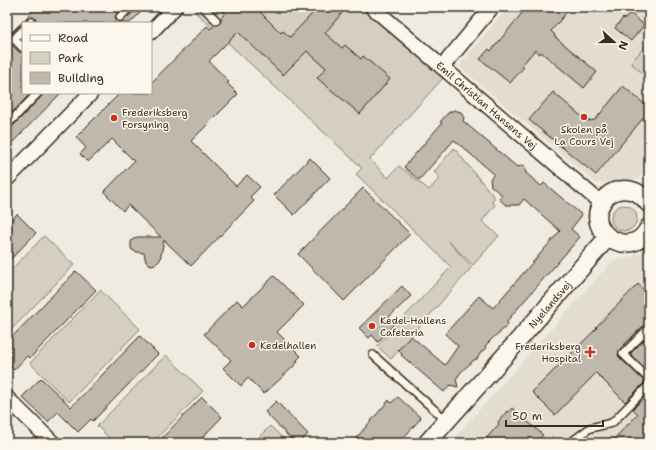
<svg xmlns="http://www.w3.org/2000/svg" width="656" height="450" font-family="'Shantell Sans',sans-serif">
<rect width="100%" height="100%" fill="#f0ebe0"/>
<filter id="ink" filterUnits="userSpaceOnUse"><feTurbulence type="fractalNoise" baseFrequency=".025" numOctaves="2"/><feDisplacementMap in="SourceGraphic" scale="8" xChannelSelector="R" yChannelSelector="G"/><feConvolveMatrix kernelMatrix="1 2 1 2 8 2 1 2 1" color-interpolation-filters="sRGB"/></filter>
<g filter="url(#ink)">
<path fill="#e2dcd1" d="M508,7H649V168L639,179L596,183L459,66Z
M649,248V443H450L612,261L628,258L640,253Z"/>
<path fill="#d5cec3" stroke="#887c70" d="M200,7H363L443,78L370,159L388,178L399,166L429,190L440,178L434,172L454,148L495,198L492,202L495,205L482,221L499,236L473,265L448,241L472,267L391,359L377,346L451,267L356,174L362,168L195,12Z
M649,41V79L631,63Z
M611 218a13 13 0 1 1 26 0a13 13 0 1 1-26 0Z
M44,236L74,265L7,334V274Z
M100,290L140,329L69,402L30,363Z
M166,355L203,391L152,443H114L97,426Z
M270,426L288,443H253Z"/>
<path fill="#c0b8ad" stroke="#3b2a1e" d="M37,7H123L115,16L116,20L119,22L124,21L134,11L135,7H146L130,23H37L36,19L33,17H30L27,18L25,23H23V25L19,26L10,35L9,40L10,43L19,52L23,53V93H31L7,118V37Z
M219,7H255L281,33L283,31L290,37L313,13L306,7H347L325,33L342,48L345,45L361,59L363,56L390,79L360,114L317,78L326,68L307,51L283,75L238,32L209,61L229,82L227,83L238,94L191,141L236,186L247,175L260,187L250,197L254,201L191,266L164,240L160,260L156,264L151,265L146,262L144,253L137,252L132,250L131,247V242L132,240L137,237H161L128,205L123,211L104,192L134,161L112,139L88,162L80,154L86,148L76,137L120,93H151V83L207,26L210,29L215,25H218L220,23L221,21V18L225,13Z
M527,7H571L551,31L555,35L554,36L597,72L584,88L541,52L540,54L535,50L522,65L524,67L510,83L480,59L489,49L491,51Z
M630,13L644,25L631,41L615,28L623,18L625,19Z
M623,86L649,108V111L596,175L529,120L553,92L587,121L595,120Z
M43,93H61L7,148V130L11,128L42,96Z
M454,110L461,112L464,118L463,121L517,167L524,165L526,173L541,186L544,183L582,215L571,229L580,237L512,315L507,322L508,325L500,332V333L494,337L486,345L485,349L481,352L477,359L474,360L461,372L456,379L458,387L450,385L444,392L401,355L402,354L398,350L411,336L445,365L458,346L445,334L468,308L479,296L493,308L560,231L524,199L519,205H506L499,199L502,195L491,186L490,179L494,174L454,140L419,180L404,167L442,123L440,122L448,113Z
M310,158L330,178L294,215L274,195Z
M363,188L410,234L344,301L298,254Z
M17,214L36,233L7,263V225Z
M76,271L96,290L30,358L27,356L14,370L7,363V342Z
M274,276L304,305L277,332L301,356L297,360L298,361L293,367L264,394L248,378L241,386L223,368L231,360L204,334L237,300L243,306Z
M638,284L649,295V323L645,324L619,350L618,355L620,358L645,382L625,402L596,373L555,415L532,392L597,328L596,327Z
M402,286L411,296L388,318L394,324L378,342L372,335L369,338L359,328Z
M649,335V372L630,354Z
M140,336L158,354L93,421L91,419L78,432L58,412L48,422L22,397L41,378L71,407Z
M649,392V443H610L638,414L633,409Z
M202,397L222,417L197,443H157Z
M398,397L421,418L399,443H352L389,400L391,403Z
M276,401L308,434L299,443H295L265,412Z
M512,408L543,435L535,443H482L499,424L498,422L507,411L509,412Z"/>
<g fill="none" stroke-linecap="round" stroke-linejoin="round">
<defs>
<path id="service" d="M203,7L216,20
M120,17L130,7
M30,23L31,22L32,23
M23,30L14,39L23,48
M7,125L38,93
M649,328L623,354L649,379
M373,355L447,421
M570,443L590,428L612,423L649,385"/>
<g id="minor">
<path id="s1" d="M372,7L601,203"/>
<path d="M151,32L175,7"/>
<path d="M442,67L492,7"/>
<path d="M7,179L91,93"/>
<path d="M7,398L53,443"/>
</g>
<g id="tertiary">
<path d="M649,204C642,194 633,188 620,190C613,191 607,195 603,201C581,232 633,263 649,227"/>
<path id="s2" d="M427,443L509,351L608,237"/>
</g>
</defs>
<use href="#service" stroke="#3b2a1e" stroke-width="10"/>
<use href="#minor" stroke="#3b2a1e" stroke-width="17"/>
<use href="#tertiary" stroke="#3b2a1e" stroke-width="20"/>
<use href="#service" stroke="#fbf7ec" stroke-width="7"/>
<use href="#minor" stroke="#fbf7ec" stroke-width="14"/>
<use href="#tertiary" stroke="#fbf7ec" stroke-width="17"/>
</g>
</g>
<g fill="#c8321e" stroke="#fbf7ec" stroke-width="1.5">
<circle cx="584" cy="117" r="4"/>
<circle cx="114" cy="118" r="4"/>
<circle cx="372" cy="326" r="4"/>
<circle cx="252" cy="345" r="4"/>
<path d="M588 346h4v4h4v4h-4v4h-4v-4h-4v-4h4z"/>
</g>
<g text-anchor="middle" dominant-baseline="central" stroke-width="3" stroke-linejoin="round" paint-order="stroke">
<g font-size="10" fill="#3b2a1e" stroke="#fbf7ec">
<text stroke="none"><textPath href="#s1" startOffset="151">Emil Christian Hansens Vej</textPath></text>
<text stroke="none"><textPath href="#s2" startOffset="185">Nyelandsvej</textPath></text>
</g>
<g font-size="10" fill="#3b2a1e" stroke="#fbf7ec" text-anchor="start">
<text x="122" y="112">Frederiksberg<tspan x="122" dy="12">Forsyning</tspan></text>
<text x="584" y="129" text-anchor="middle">Skolen på<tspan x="584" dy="12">La Cours Vej</tspan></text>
<text x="380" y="320">Kedel-Hallens<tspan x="380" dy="12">Cafeteria</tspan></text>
<text x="260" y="345">Kedelhallen</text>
<text x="581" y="346" text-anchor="end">Frederiksberg<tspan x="581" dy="12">Hospital</tspan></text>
</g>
</g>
<rect width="656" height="450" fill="none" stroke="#fbf7ec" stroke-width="24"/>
<rect x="12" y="12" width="632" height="426" fill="none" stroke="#3b2a1e" stroke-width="1.5" filter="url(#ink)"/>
<rect x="22" y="22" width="130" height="72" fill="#fbf7ec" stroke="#aea59a"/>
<rect x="30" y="35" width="20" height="6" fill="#fbf7ec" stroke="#aea59a"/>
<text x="58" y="42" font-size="12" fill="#3b2a1e">Road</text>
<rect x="30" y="52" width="20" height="12" fill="#d5cec3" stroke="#aea59a"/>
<text x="58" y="62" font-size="12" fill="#3b2a1e">Park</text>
<rect x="30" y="72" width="20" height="12" fill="#c0b8ad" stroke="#aea59a"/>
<text x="58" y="82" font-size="12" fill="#3b2a1e">Building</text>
<g transform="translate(614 42) rotate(111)" stroke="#fbf7ec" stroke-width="3" paint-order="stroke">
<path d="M0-3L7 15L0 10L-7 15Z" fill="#3b2a1e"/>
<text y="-6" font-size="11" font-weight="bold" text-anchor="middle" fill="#3b2a1e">N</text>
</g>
<path d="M506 420v6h97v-6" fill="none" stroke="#3b2a1e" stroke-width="2"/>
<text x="512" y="420" font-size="12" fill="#3b2a1e" stroke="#fbf7ec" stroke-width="3" paint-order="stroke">50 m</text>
</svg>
